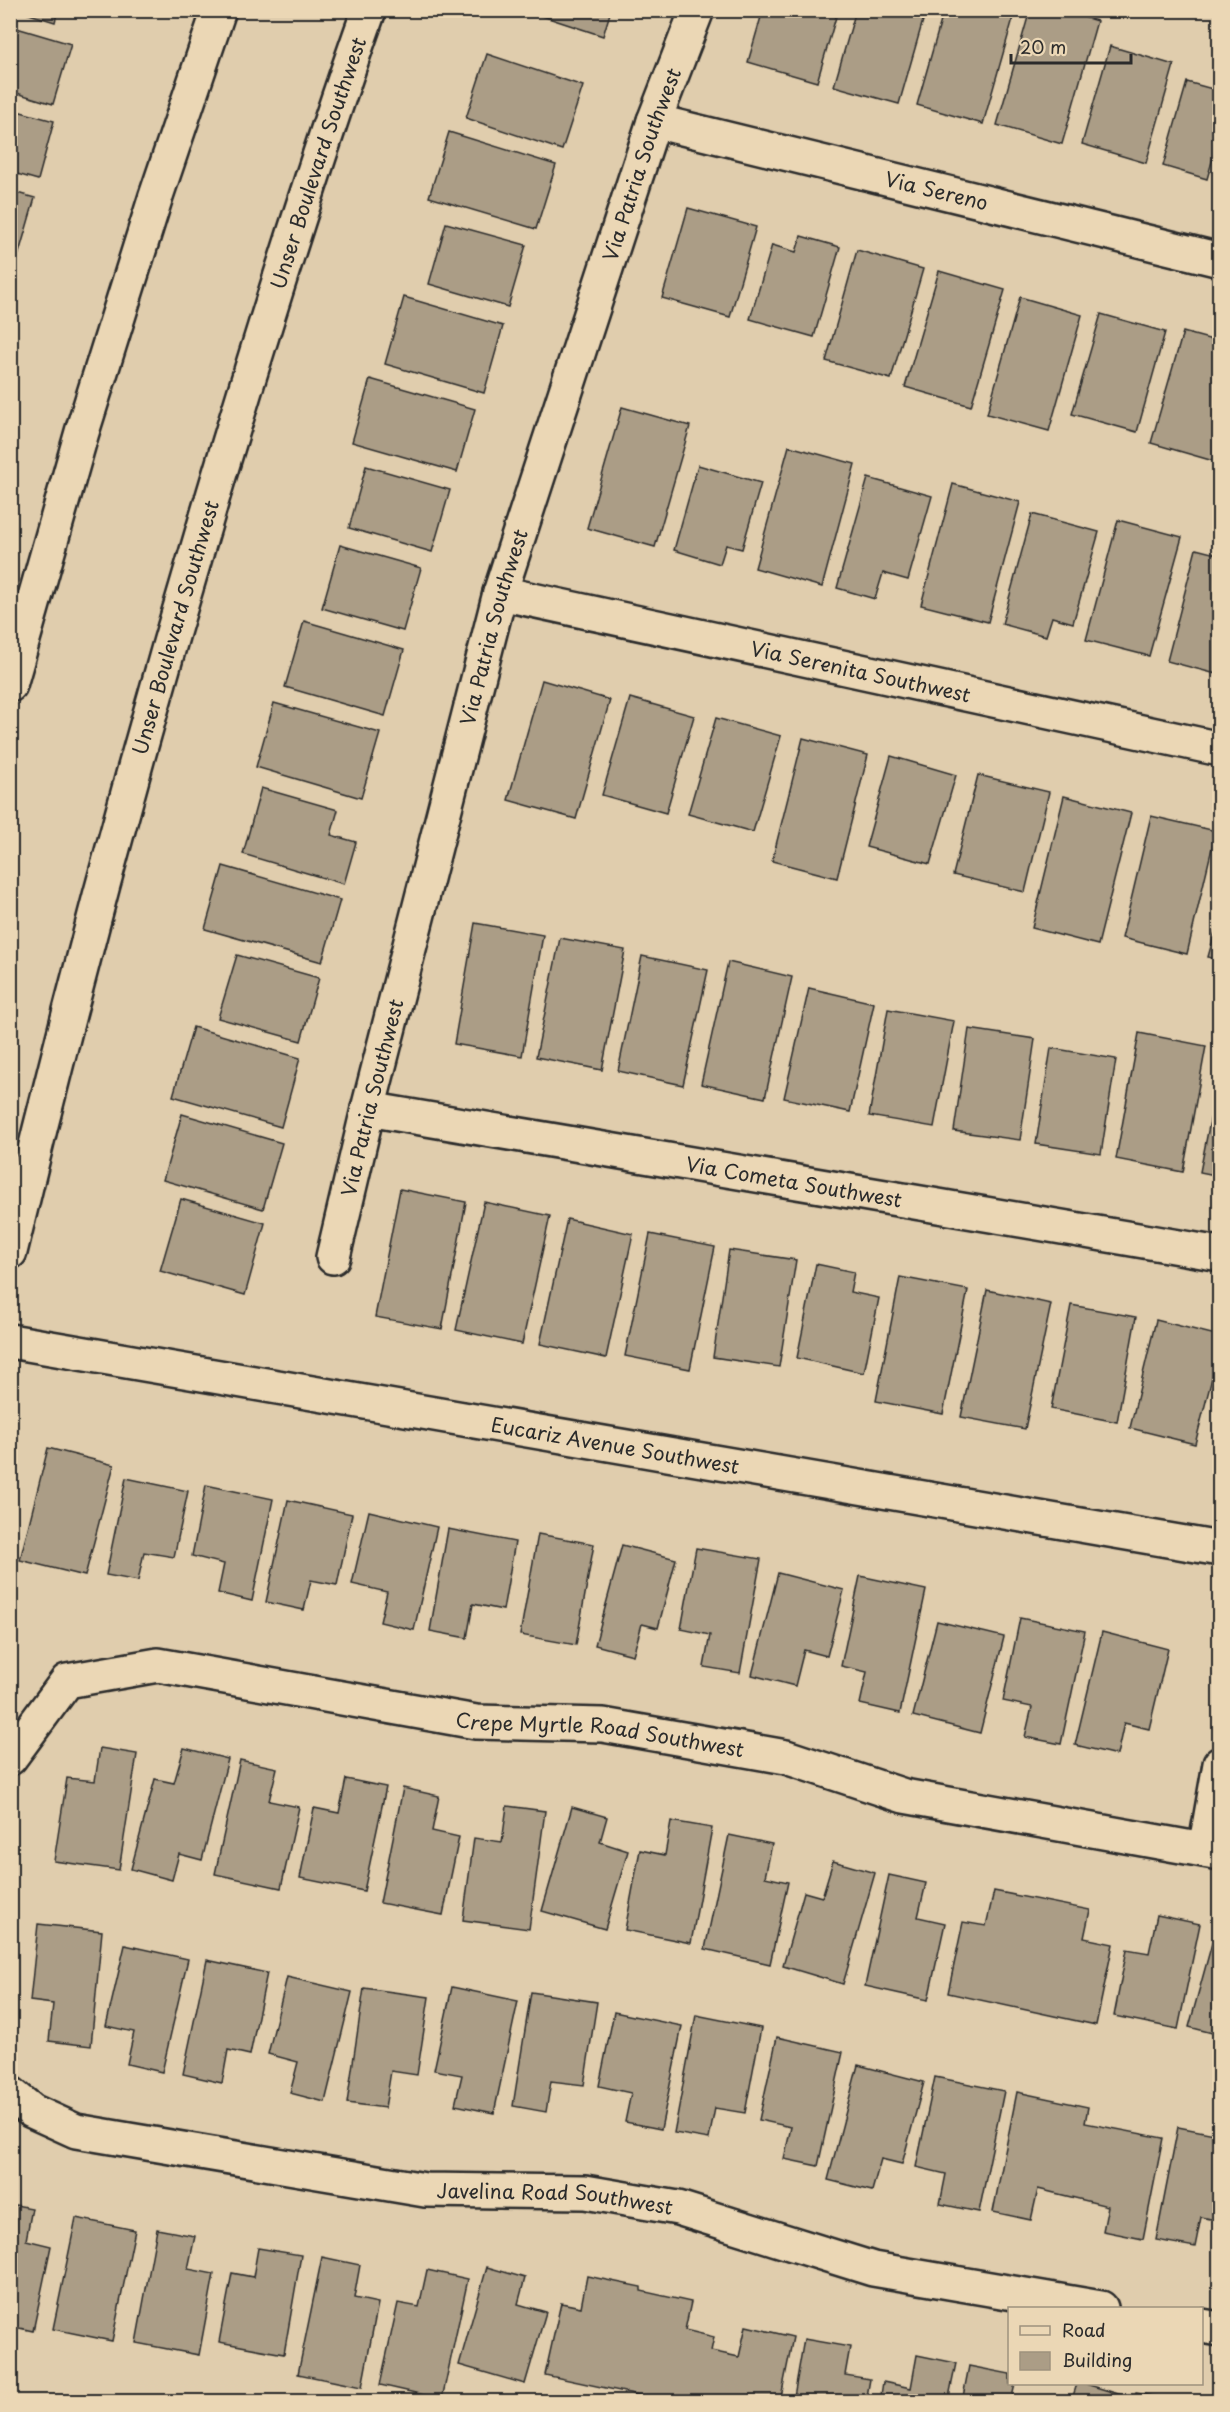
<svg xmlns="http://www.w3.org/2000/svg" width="1230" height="2412" font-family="'Playpen Sans',sans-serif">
<rect width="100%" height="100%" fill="#e0cdad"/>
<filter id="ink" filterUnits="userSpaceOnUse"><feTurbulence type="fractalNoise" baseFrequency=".0167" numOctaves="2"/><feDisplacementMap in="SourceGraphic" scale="12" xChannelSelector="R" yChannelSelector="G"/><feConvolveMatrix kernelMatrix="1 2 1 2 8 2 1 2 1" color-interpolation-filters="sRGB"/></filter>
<g filter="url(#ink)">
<path fill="#ab9d86" stroke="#2b2b2b" stroke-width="1.5" d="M16,10H58L55,22Z
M524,10H611L603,36Z
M763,10H838L817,82L748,62Z
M856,10H926L899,104L834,86Z
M944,10H999L1014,15L983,124L917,105Z
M1030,10H1060L1097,21L1062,144L997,125Z
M10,26L71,44L53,104L10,91Z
M1110,46L1174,65L1146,163L1082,144Z
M487,54L583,86L562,150L466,118Z
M1187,82L1220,91V160L1213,158L1207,179L1163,166Z
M10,109L54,121L38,180L10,172Z
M449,132L556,165L536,229L429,197Z
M10,191L35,198L17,260L10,258Z
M688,208L756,227L730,317L662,298Z
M446,223L526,245L508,307L429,284Z
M801,236L840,247L814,337L750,319L772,245L796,252Z
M857,250L923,269L891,379L826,361Z
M939,271L1005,290L971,406L905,387Z
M404,297L503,326L484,393L385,364Z
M1020,297L1082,315L1049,431L987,414Z
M1101,314L1165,332L1137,432L1072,414Z
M1183,332L1220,342V453L1217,462L1151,443Z
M370,379L475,409L457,472L352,442Z
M622,407L690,426L655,547L587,528Z
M789,446L855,464L822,587L755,568Z
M698,465L761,483L742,549L726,545L720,564L674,550Z
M366,466L450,490L432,552L349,528Z
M868,478L932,496L908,580L883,573L875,599L837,588Z
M953,484L1020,502L988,622L921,605Z
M1032,514L1099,532L1073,623L1052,617L1046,636L1002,624Z
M1118,520L1182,537L1149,656L1086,640Z
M340,545L421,568L403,631L322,608Z
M1196,549L1220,555V675L1167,661Z
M304,621L404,650L385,716L285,687Z
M542,680L610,700L576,819L508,800Z
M630,698L694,716L666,813L602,795Z
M274,703L380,733L361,798L256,767Z
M716,718L781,736L753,832L688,814Z
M803,738L868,755L837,878L772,861Z
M891,756L956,775L930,864L866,847Z
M978,775L1049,792L1025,892L953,875Z
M261,788L338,810L331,835L356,842L344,884L243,854Z
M1064,796L1131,813L1098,945L1032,928Z
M1151,816L1216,831L1187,954L1122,938Z
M223,866L340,900L322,962L205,929Z
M1220,914V960L1208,957Z
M475,923L543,935L522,1056L454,1044Z
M560,938L625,950L602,1070L536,1057Z
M237,955L319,978L301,1041L218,1018Z
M642,956L708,970L683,1085L618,1071Z
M728,962L792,977L765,1098L701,1084Z
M809,988L874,1003L850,1112L784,1098Z
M888,1009L954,1021L934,1127L869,1116Z
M193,1027L300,1058L281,1127L173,1096Z
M969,1029L1035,1039L1020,1140L954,1131Z
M1139,1033L1206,1046L1183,1172L1116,1159Z
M1051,1048L1116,1059L1101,1154L1036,1144Z
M1220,1070V1176L1200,1172Z
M182,1114L282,1143L263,1209L163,1180Z
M400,1189L466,1202L442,1329L375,1317Z
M181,1199L265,1223L245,1295L160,1271Z
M484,1202L550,1216L522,1344L456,1330Z
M567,1219L633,1234L606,1358L540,1344Z
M650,1234L715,1247L690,1369L625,1356Z
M729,1250L796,1260L779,1367L713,1357Z
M816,1264L854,1272L850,1292L879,1298L864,1373L797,1358Z
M900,1277L968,1290L943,1414L876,1401Z
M987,1290L1051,1304L1025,1429L961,1417Z
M1071,1305L1136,1317L1117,1422L1051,1409Z
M1156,1320L1220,1336V1347L1195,1444L1130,1428Z
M48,1448L114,1465L85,1576L20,1560Z
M126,1478L188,1491L174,1557L144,1552L138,1581L106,1575Z
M206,1485L273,1499L252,1601L218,1593L224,1564L192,1556Z
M288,1500L352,1514L337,1585L311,1580L304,1610L266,1602Z
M369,1511L437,1527L414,1630L380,1622L387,1592L352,1584Z
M448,1529L515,1542L503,1610L473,1604L467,1638L430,1631Z
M538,1534L594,1544L576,1645L520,1635Z
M622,1545L676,1559L658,1628L642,1624L633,1655L595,1645Z
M696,1548L761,1559L740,1673L704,1667L710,1635L681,1629Z
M778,1573L844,1590L827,1656L804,1650L795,1686L752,1675Z
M860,1576L926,1590L900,1713L860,1704L867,1672L841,1666Z
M1020,1618L1085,1631L1061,1744L1025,1737L1032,1707L1003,1701Z
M937,1621L1004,1637L980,1733L913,1716Z
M1102,1632L1168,1649L1149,1729L1124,1723L1117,1755L1075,1745Z
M100,1748L137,1754L119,1870L54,1861L67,1778L95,1781Z
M184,1748L228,1759L202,1860L179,1854L172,1880L131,1869L155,1779L174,1783Z
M240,1760L277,1768L269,1801L299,1807L281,1888L215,1874Z
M346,1779L386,1787L364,1891L300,1878L314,1808L339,1813Z
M403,1788L439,1796L432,1831L459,1837L443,1915L380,1903Z
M507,1806L545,1811L529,1929L463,1920L474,1838L502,1842Z
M572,1807L607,1817L600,1842L628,1851L605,1929L542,1911Z
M671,1821L712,1828L691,1943L625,1930L640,1850L665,1855Z
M729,1835L772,1844L765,1877L788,1882L770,1964L705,1949Z
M833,1861L875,1873L843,1984L783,1966L804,1892L822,1897Z
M889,1875L926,1883L918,1917L945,1923L928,2000L865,1986Z
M994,1891L1090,1910L1084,1938L1113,1944L1096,2025L948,1993L963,1922L986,1926Z
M1157,1915L1200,1924L1178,2029L1114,2016L1127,1949L1149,1953Z
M38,1924L102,1931L91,2046L49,2041L53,2004L30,2001Z
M1217,1925L1220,1926V2035L1189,2027Z
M125,1945L188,1959L162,2072L127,2064L134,2032L106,2026Z
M207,1960L267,1973L250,2055L228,2050L222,2083L183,2074Z
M287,1977L352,1992L325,2102L290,2093L298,2062L268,2054Z
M452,1987L518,2001L494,2113L455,2105L462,2075L434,2070Z
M364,1988L429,1997L417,2075L391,2071L385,2108L347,2103Z
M531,1992L597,2002L584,2085L551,2081L546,2112L513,2106Z
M614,2012L682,2026L661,2129L625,2122L631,2093L599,2086Z
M696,2015L761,2028L745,2113L715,2108L709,2139L674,2133Z
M777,2037L843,2052L818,2166L784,2159L791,2127L759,2120Z
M858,2065L924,2082L902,2164L881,2159L872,2191L828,2180Z
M935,2077L1004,2091L979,2212L940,2204L946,2174L916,2167Z
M1017,2092L1088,2107L1085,2123L1163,2138L1143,2239L1103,2231L1108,2206L1038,2189L1031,2220L993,2212Z
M1178,2127L1220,2135V2221L1201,2217L1195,2247L1156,2240Z
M10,2204L32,2208L26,2240L51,2246L33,2331L10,2326Z
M76,2218L135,2230L112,2341L53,2329Z
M157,2229L195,2236L188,2269L214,2274L199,2355L136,2343Z
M258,2248L301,2255L284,2354L219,2342L232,2273L253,2277Z
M322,2257L360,2265L354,2298L378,2303L362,2387L298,2374Z
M487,2267L525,2278L518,2304L546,2312L525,2384L459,2365Z
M427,2270L468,2279L442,2399L380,2385L398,2303L419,2307Z
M587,2276L641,2287V2291L691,2302L685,2330L714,2337L711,2351L739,2357L746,2326L793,2337L780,2402H671L545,2375L561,2303L581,2307Z
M804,2339L850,2347L845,2375L870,2379L866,2402H793Z
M917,2355L956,2363L948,2402H880L883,2382L911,2388Z
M969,2366L1010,2374V2384H1015L1011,2402H962Z
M1077,2384H1086L1125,2396L1123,2402H1071Z
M1136,2393L1186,2402H1134Z"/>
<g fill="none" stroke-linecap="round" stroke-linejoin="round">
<defs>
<g id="minor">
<path id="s1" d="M654,121L1220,260"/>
<path id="s2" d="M500,593L1220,749"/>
<path id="s3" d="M368,1109L1220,1254"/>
<path id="s4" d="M333,1257L368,1109L500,593L654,121L697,10"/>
<path id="s5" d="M10,1341L1220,1549"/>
<path id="s6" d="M10,1758L67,1681L158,1665L476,1722L603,1725L786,1757L904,1796L1220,1853"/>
<path d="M1205,1850L1220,1764"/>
<path id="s7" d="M10,2093L32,2111L76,2131L425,2190L585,2192L678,2208L873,2269L1101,2308"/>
<path d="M1202,2326L1220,2329"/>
</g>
<g id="major">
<path d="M10,685L82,432L156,196L219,10"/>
<path id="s8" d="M10,1252C75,980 148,710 229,443C273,298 318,153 369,10"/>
</g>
</defs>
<use href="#minor" stroke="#2b2b2b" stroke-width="38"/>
<use href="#major" stroke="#2b2b2b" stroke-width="38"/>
<use href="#minor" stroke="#ebd7b5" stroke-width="33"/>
<use href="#major" stroke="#ebd7b5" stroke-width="33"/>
</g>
</g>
<g text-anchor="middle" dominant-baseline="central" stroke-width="4.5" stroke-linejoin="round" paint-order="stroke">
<g font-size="20" fill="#2b2b2b" stroke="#ebd7b5">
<text stroke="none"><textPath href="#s8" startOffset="1132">Unser Boulevard Southwest</textPath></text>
<text stroke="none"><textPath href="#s4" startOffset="1136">Via Patria Southwest</textPath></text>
<text stroke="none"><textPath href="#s1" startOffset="291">Via Sereno</textPath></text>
<text stroke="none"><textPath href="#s8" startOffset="646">Unser Boulevard Southwest</textPath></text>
<text stroke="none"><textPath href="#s4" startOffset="650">Via Patria Southwest</textPath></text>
<text stroke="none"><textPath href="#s2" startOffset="369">Via Serenita Southwest</textPath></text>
<text stroke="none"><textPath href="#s4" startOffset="164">Via Patria Southwest</textPath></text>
<text stroke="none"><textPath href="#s3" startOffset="432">Via Cometa Southwest</textPath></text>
<text stroke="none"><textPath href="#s5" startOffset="614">Eucariz Avenue Southwest</textPath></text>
<text stroke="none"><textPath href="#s6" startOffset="636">Crepe Myrtle Road Southwest</textPath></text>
<text stroke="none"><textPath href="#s7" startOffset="561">Javelina Road Southwest</textPath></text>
</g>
</g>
<rect width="1230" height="2412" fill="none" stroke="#ebd7b5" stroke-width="36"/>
<rect x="18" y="18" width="1194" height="2376" fill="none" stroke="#2b2b2b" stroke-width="2" filter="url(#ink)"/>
<rect x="1008" y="2307" width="195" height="78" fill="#ebd7b5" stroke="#9e927e" stroke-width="1.5"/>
<rect x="1020" y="2326" width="30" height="9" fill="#ebd7b5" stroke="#9e927e" stroke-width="1.5"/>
<text x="1062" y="2337" font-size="18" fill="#2b2b2b">Road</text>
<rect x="1020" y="2352" width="30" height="18" fill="#ab9d86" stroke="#9e927e" stroke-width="1.5"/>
<text x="1062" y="2367" font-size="18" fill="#2b2b2b">Building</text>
<path d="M1011 54v9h120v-9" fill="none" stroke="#2b2b2b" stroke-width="3"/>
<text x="1020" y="54" font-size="18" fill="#2b2b2b" stroke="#ebd7b5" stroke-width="4.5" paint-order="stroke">20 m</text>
</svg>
